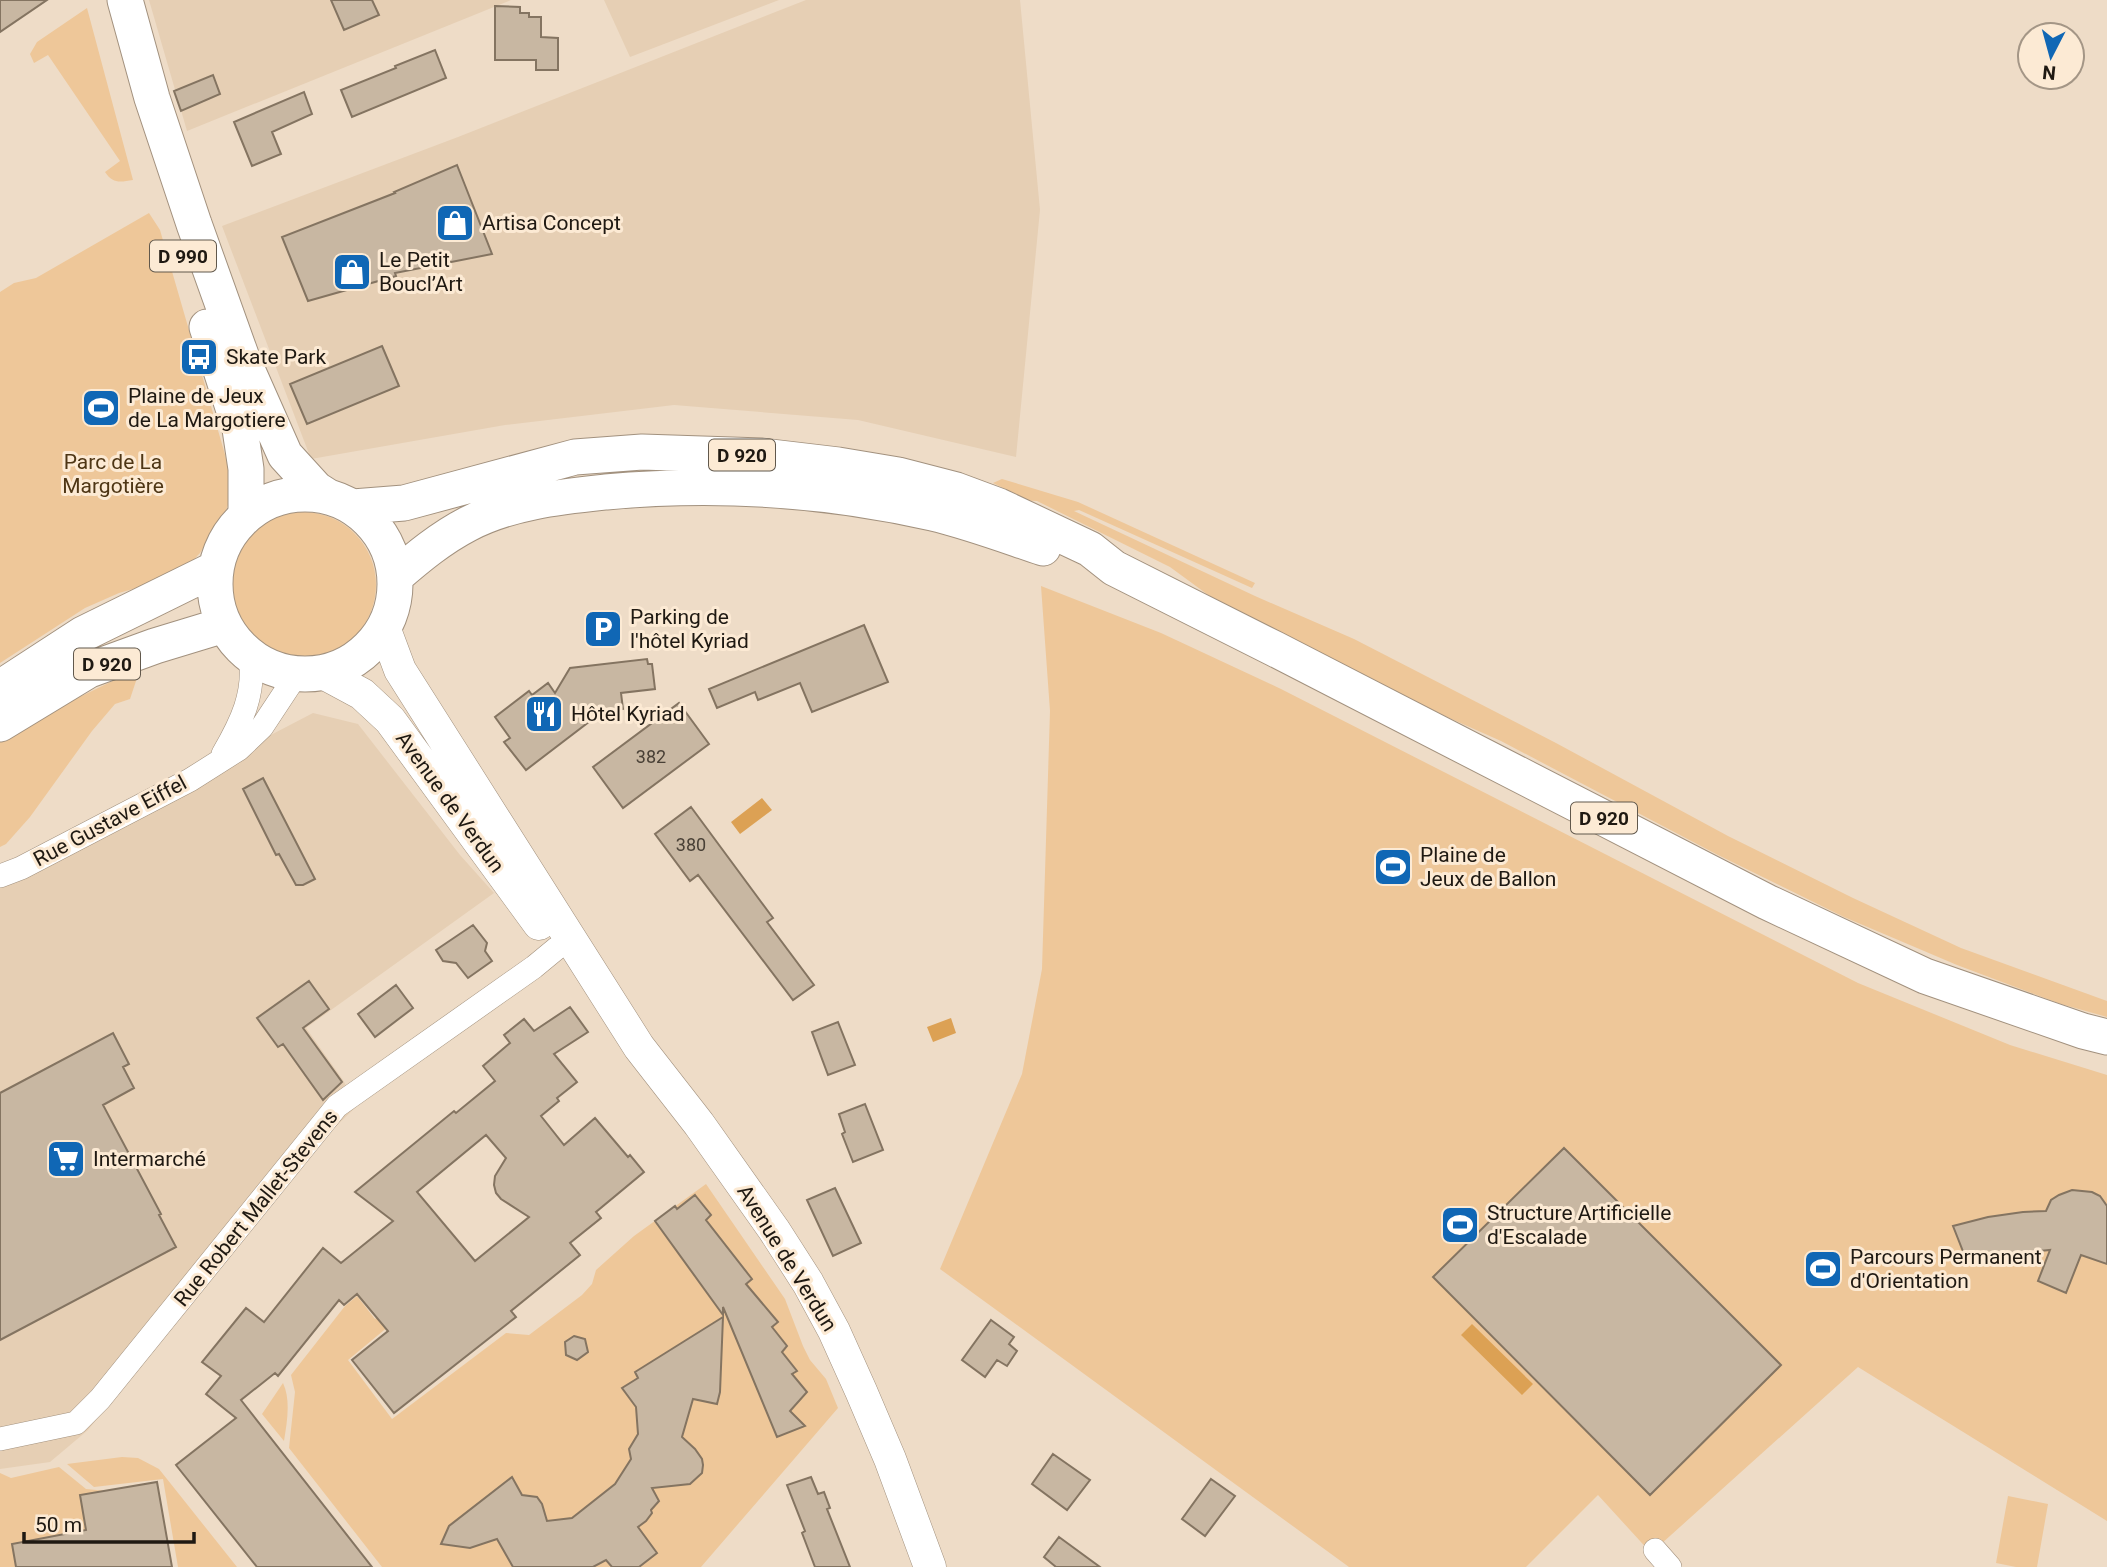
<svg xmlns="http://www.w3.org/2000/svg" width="2107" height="1567" font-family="Roboto,sans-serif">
<rect width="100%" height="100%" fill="#eedcc7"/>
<path fill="#e6cfb4" d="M149,0H511L187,131Z
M604,0H779L630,57Z
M806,0H1020L1040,210L1016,457L858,420L674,405L505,425L311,459L222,226L458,137Z
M313,713L358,724L460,855L494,893L306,1028L343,1080L357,1106L331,1131L88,1430L50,1462L0,1469V876Z"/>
<path fill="#eec799" d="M87,8L133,180C120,182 113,184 105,172L120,161L48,55L34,63L30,54L37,42Z
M149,213L160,230L224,451L230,474V500L226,510L200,553L187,567L150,584L119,593L85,608L0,663V292L14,283L36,278Z
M1002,479L1078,502L1255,583L1252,588L1079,510L1074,511L1255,596L1354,639L1556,743L1728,836L1853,898L1961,948L2107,1001V1017L2061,1004L1957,965L1844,917L1718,855L1501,741L1447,717L1226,608L1170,567L1037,501L1016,500L1002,495L1005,489L993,483Z
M230 585a73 73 0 1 1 146 0a73 73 0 1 1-146 0Z
M1041,586L1161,633L1281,689L1858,983L2010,1045L2107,1075V1521L1858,1367L1651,1553L1598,1495L1526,1567H1349L940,1269L1022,1074L1042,969L1050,711Z
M137,669L138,675L130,699L115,704L92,731L30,817L6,844L0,847V742L53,710Z
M706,1184L785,1299L803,1346L810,1360L826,1379L838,1408L701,1567H382L289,1448L295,1392L291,1375L345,1306L357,1296L375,1319L401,1298L430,1292L348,1360L392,1419L506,1333L529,1335L582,1295L592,1284L596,1270L634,1236Z
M283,1383C291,1400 287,1422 284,1441L262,1414Z
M122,1457L138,1458L159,1469L237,1567H178L163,1479L94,1487L67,1464Z
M59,1467L86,1489L107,1491L80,1495L86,1530L12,1544L16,1567H0V1473L11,1478Z
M2008,1496L2048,1504L2037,1567H2016L1996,1563Z"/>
<path fill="#dca154" d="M762,798L772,810L740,834L731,822Z
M951,1018L956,1033L933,1042L927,1027Z
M1472,1324L1533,1384L1522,1395L1461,1335Z"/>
<path fill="#c8b7a2" stroke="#847461" stroke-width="2" fill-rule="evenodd" d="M0,0H47L0,32Z
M331,0H372L379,15L344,30Z
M495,6L520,7V13H529V17H541V37L558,38V70H536V60H495Z
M435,50L446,78L352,117L341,90L396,68L395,66Z
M213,75L220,94L181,111L174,91Z
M304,92L312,114L272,132L281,154L252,166L234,122Z
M457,165L492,254L395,273L396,276L308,301L282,237L395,193L394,192Z
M382,346L399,386L307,424L290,384Z
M864,625L888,682L812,712L800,683L758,700L755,692L717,708L709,689Z
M647,659L648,664H652L655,689L621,693L623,709L602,712L526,770L504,742L510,738L495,717L529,691L532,695L548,683L555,693L570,668Z
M679,703L709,744L623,808L593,767Z
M263,778L315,879L303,885H296L279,854L276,855L243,789Z
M691,807L773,918L767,922L814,985L793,1000L698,875L690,881L655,834Z
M473,925L487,943L485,951L492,961L468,978L456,963L443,961L436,950Z
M309,981L329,1009L303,1028L342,1082L323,1100L283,1044L278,1047L257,1018Z
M396,985L413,1008L375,1037L358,1014Z
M570,1007L588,1032L554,1054L577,1082L557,1098L559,1101L541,1116L564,1145L595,1118L628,1157L630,1155L644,1172L596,1212L601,1218L570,1243L580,1255L511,1311L516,1317L394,1413L352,1360L388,1331L357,1294L344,1305L339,1300L278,1376L275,1373L241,1400L372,1567H257L176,1465L236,1418L206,1394L221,1376L202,1362L246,1308L264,1322L323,1248L341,1263L393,1221L355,1192L454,1111L456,1113L495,1081L483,1066L510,1043L504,1035L524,1019L534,1031ZM486,1135L506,1158L495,1176L494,1185L496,1193L501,1199L529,1217L475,1261L417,1192Z
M838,1022L855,1065L828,1075L812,1032Z
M113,1033L129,1064L123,1067L134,1088L103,1105L161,1214L159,1215L176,1247L0,1340V1093Z
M865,1104L883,1150L853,1162L842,1134L845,1132L839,1114Z
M1564,1148L1781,1365L1650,1495L1433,1277Z
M835,1188L861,1243L833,1256L807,1200Z
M2072,1190L2092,1192L2100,1196L2107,1206V1264L2081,1255L2066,1293L2038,1281L2050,1250L2018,1253L1968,1264L1953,1226L1988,1217L2023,1212L2046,1211L2051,1200L2059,1195Z
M695,1195L711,1215L706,1220L752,1279L746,1284L778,1322L772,1327L787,1346L782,1352L797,1371L792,1374L807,1392L790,1411L805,1426L777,1437L723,1307V1315L655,1221L675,1206L677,1209Z
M723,1317L720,1392L717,1404L693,1399L682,1437L695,1449L702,1459L703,1465L702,1473L690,1484L652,1488L659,1501L651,1510L652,1513L646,1521L638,1527L657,1553L639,1567H612L606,1560L593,1567H513L497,1539L470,1548L441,1544L449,1526L512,1477L522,1495L537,1497L542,1504L547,1521L572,1518L615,1484L631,1459L629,1449L638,1434L636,1407L622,1388L638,1378L635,1372Z
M991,1320L1014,1337L1009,1344L1017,1351L1007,1366L997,1360L985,1377L962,1360Z
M574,1336L585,1339L588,1352L577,1360L566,1355L565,1342Z
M1053,1454L1090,1480L1067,1510L1032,1484Z
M811,1477L818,1494L824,1492L830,1508L827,1509L850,1567H815L802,1533L805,1531L787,1485Z
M1211,1479L1235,1496L1205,1536L1182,1519Z
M157,1482L172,1567H16L12,1544L86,1530L80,1495Z
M1059,1537L1100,1567H1056L1044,1557Z"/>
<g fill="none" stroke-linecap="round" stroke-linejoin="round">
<defs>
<path id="street" d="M223,754C241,723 256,693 250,656
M0,876L21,868L190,780L239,749L262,727L297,674
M0,1439L76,1423L100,1399L337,1106L534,967L557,948
M1655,1550L1670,1567"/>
<path id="secondary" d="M384,627L400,670L639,1047L699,1124L774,1230L808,1283L834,1331L861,1391L890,1459L930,1567
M323,673L362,694L390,720L539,924"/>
<path id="primary" d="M125,0L152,98L194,224L242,358L285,455L316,489L327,496
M207,327L240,429L246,469V515
M215 584a90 90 0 1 1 180 0a90 90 0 1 1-180 0Z
M353,507L404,503L575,457L642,452L762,456L838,465L898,475L956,490L999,506L1090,549L1114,568L1275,649L1767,902L1925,976L2083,1031L2107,1037
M395,577C418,557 441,538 468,524C510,502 559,497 606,492C715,482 826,489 932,513C970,522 1007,536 1043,548
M0,688L83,634L215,569
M0,724L89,670L155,646L224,625"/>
</defs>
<use href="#street" stroke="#a2917e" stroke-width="24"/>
<use href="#secondary" stroke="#a2917e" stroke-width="33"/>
<use href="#primary" stroke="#a2917e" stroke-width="37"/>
<use href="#street" stroke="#fff" stroke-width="23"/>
<use href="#secondary" stroke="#fff" stroke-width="32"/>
<use href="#primary" stroke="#fff" stroke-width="35"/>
</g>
<defs>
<symbol id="shop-square" viewBox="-11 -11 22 22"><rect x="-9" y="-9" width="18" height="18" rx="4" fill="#1067b5" stroke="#fcead4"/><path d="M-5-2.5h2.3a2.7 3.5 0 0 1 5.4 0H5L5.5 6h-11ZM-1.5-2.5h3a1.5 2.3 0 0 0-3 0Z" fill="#fff"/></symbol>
<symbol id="bus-square" viewBox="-11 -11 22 22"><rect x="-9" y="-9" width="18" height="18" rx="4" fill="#1067b5" stroke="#fcead4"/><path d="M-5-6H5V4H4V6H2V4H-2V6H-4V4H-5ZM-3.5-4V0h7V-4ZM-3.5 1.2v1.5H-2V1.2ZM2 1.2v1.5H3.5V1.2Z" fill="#fff"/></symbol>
<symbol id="stadium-square" viewBox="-11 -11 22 22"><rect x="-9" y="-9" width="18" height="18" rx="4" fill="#1067b5" stroke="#fcead4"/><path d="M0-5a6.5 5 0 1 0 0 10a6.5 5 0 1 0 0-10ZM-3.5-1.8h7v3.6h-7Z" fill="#fff"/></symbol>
<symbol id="parking-square" viewBox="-11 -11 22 22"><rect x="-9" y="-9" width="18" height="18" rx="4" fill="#1067b5" stroke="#fcead4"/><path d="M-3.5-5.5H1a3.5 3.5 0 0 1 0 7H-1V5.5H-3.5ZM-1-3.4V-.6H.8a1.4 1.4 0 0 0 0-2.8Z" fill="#fff"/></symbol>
<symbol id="restaurant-square" viewBox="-11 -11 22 22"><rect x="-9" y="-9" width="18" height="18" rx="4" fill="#1067b5" stroke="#fcead4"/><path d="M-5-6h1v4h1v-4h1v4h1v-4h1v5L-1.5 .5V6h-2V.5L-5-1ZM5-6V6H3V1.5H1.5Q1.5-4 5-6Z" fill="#fff"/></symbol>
<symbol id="supermarket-square" viewBox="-11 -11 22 22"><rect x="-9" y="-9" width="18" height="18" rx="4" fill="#1067b5" stroke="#fcead4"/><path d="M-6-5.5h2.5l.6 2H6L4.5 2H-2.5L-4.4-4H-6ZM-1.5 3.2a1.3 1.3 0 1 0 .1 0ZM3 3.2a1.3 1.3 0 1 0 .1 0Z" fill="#fff"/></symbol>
</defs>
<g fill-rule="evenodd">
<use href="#shop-square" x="433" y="201" width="44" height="44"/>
<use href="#shop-square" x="330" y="250" width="44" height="44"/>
<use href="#bus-square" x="177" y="335" width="44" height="44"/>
<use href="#stadium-square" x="79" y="386" width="44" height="44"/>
<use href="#parking-square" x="581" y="607" width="44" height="44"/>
<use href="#restaurant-square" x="522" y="692" width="44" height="44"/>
<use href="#stadium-square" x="1371" y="845" width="44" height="44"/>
<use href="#supermarket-square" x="44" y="1137" width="44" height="44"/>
<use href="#stadium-square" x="1438" y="1203" width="44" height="44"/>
<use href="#stadium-square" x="1801" y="1247" width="44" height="44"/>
</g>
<g text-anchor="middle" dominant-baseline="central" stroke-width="6" stroke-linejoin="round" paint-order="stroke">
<g font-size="18" fill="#494036">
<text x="651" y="756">382</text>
<text x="691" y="844">380</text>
</g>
<g fill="#fcead4" stroke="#61584c" stroke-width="2">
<rect x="150" y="240.5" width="66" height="31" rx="5"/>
<rect x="709" y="439.5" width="66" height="31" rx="5"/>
<rect x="74" y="648.5" width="66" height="31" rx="5"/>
<rect x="1571" y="802.5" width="66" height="31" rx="5"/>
</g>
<g font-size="19" font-weight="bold" fill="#1f1912">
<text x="183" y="256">D 990</text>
<text x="742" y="455">D 920</text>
<text x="107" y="664">D 920</text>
<text x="1604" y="818">D 920</text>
</g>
<g font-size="21" fill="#1f1912" stroke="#fcead4" text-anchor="start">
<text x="482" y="223">Artisa Concept</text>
<text x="379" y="260">Le Petit<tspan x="379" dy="24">Boucl’Art</tspan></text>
<text x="226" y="357">Skate Park</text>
<text x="128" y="396">Plaine de Jeux<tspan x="128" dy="24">de La Margotiere</tspan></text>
<text x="630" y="617">Parking de<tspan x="630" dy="24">l'hôtel Kyriad</tspan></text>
<text x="571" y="714">Hôtel Kyriad</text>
<text x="1420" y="855">Plaine de<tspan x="1420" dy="24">Jeux de Ballon</tspan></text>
<text x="93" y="1159">Intermarché</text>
<text x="1487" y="1213">Structure Artificielle<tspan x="1487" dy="24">d'Escalade</tspan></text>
<text x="1850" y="1257">Parcours Permanent<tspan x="1850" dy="24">d'Orientation</tspan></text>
</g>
<g font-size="21" fill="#4e3615" stroke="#fcead4">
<text x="113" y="462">Parc de La<tspan x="113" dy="24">Margotière</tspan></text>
</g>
<g font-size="21" fill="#1f1912" stroke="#fcead4">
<text transform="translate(450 802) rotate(54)">Avenue de Verdun</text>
<text transform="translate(110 821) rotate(-28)">Rue Gustave Eiffel</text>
<text transform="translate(256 1208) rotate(-51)">Rue Robert Mallet-Stevens</text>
<text transform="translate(787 1258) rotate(58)">Avenue de Verdun</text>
</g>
</g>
<g transform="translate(2051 56) rotate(186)"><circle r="33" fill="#fcead4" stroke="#a49686" stroke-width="2"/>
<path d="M0-5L12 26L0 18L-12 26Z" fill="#1067b5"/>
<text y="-10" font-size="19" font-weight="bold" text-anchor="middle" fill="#1f1912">N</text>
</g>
<path d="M24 1532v10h170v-10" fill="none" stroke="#1f1912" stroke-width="3.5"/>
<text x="35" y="1532" font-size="21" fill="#1f1912" stroke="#fcead4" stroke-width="5" paint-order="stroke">50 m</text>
</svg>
